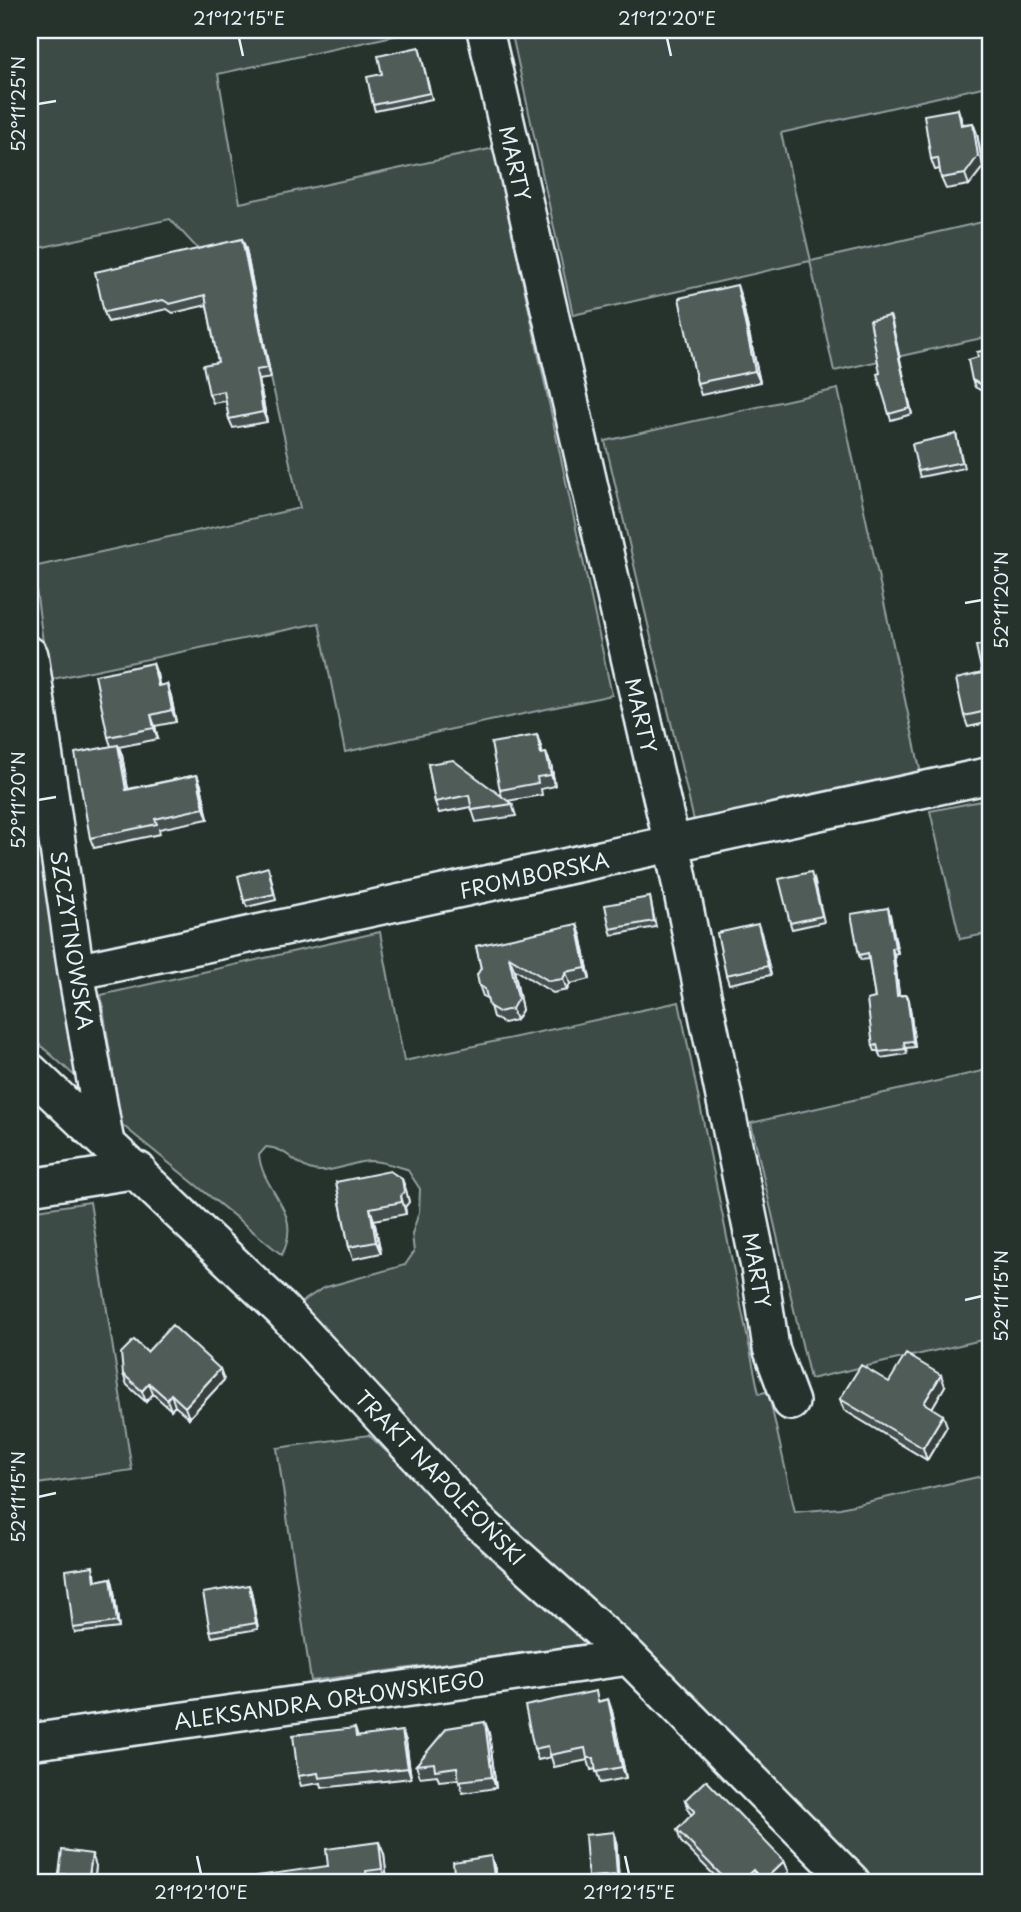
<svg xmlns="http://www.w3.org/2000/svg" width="1021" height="1912" font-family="'Playpen Sans',sans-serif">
<rect width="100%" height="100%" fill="#26332d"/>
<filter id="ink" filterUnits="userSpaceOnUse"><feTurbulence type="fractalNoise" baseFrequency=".0143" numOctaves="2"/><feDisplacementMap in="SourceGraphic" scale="14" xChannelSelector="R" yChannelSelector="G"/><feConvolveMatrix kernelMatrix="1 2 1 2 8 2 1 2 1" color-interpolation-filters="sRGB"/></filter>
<g filter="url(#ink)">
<path fill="#3e4b47" stroke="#939ea0" stroke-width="2" d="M30,30H421L218,74L240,203L494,148L612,695L345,752L319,623L48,680L33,567L300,508L271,378L216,255L196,247L170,219L30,250Z
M511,30H991V85L781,133L811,261L991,220V336L834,371L810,261L573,315Z
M838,389L921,774L695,825L605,441Z
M30,761L77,1078L30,1036Z
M991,799V933L960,939L930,811Z
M380,932L404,1061L679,1002L759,1394L768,1391L795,1512L840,1508L991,1474V1882H870L629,1639L311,1681L277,1448L369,1435L463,1524L290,1310L323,1288L405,1265L414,1252L412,1234L419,1212L420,1189L407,1169C395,1166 382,1161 369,1161C351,1162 327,1176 309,1169C292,1162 286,1148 266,1147L259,1155C263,1194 304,1210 282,1255L121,1124L101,995Z
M991,1069V1338L810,1379L751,1123Z
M90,1202L132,1470L30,1485V1211Z"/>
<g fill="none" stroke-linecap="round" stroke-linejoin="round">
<defs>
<path id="minor" d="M485,30L672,844L759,1267L771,1348L791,1402
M30,655L76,972L106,1143
M76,972L991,775
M30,1071L282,1310L477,1520L629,1657L852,1882
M30,1187L138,1170
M30,1742L629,1657"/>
</defs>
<use href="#minor" stroke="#e8f1f8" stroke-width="40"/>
<use href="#minor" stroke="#26332d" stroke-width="35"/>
</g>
<path fill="#454f4d" stroke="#e8f1f8" stroke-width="2" d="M419,47L432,99L375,111L373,105L382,74Z
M958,109L963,124L973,123L977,134L983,167L969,185L946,189L941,178L940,169L935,170L931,159Z
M242,239L246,249L271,378L259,380L267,422L233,428L229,419L226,401L213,403L209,394L218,362L207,305L173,313L167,309L108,322L104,312Z
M741,297L760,382L701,395L697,383Z
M890,316L912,414L891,420L889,414Z
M991,349V396L975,387L972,380L978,357Z
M956,434L964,468L920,477L918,471Z
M991,642V722L968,727L964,716L982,673Z
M157,674L159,686L167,684L171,696L176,722L155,726L158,739L119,747L122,755L128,789L197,775L201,785L208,819L159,829L160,834L94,848L90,838L111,746L108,737Z
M537,735L542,754L551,764L555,786L541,789L542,795L507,801L512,804L516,816L476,822L471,807L439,813L435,802L428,764L502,797L500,790Z
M270,873L276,900L247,907L244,901Z
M814,878L824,922L792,929L790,923Z
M650,897L656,927L612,935L610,929Z
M888,908L898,953L894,954L899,995H907L909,1000L915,1047L906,1048L907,1054L881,1058L878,1051H875L873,1046L875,998L869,959L861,960L859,955Z
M761,933L771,975L729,984L726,975Z
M581,935L590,979L570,984L567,990L553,993L514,969L522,1010L516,1020L504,1023L493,1017L488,999L483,996L479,985L481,968L476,946Z
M402,1179L406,1190L409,1202L405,1207L406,1214L374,1220L381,1253L353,1259L349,1247L336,1182Z
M147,1352L220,1369L224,1380L189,1418L175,1406L171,1410L153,1394L146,1402L127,1385L123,1374Z
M889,1382L945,1386L932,1408L947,1426L927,1460L844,1410L840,1399Z
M95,1572L96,1581L111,1578L113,1584L119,1628L75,1633L73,1628Z
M251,1591L258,1629L212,1637L210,1631Z
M608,1699L612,1711L626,1778L600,1783L596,1769L591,1770L588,1760L554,1767L551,1757L538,1760L534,1749L600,1701Z
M485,1722L489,1733L496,1788L463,1793L459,1779L439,1781L437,1775L420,1777L416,1765Z
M355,1728L358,1737L402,1731L406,1741L411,1778L322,1788L321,1783L301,1786L298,1776Z
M685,1800L784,1861L789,1872L778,1882H721L681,1842L677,1830L692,1815L689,1812Z
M614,1832L616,1838L619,1881L590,1882L588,1877Z
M384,1854L387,1881L377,1882H257Z
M96,1866L94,1882H62L59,1874Z"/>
<path fill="#38403e" stroke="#e8f1f8" stroke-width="2" d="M973,123L977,134L983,167L969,185L965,174Z
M242,239L246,249L271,378L268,368Z
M737,285L741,297L760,382L755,371Z
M890,316L892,322L912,414L910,408Z
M256,370L259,380L267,422L263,412Z
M153,663L157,674L162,698L158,686Z
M167,684L171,696L176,722L172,710Z
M151,715L155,726L158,739L154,728Z
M537,735L541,746L545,766L541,754Z
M118,745L122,755L130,800L126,790Z
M546,753L551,764L555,786L551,775Z
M197,775L201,785L208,819L204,808Z
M888,908L890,914L898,953L895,947Z
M577,924L581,935L590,979L586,968Z
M758,924L761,933L771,975L768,966Z
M892,948L894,954L900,1001L897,996Z
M509,957L514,969L522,1010L516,1020L512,1009Z
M566,972L570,984L567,990L563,979Z
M907,995L909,1000L915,1047L913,1041Z
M402,1179L406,1190L409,1202L405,1207L406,1214L401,1196Z
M370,1208L374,1220L381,1253L376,1242Z
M220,1369L224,1380L189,1418L185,1407Z
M941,1375L945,1386L928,1415L924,1403Z
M149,1383L153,1394L146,1402L142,1391Z
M171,1394L175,1406L171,1410L167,1399Z
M943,1415L947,1426L927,1460L923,1448Z
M111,1578L113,1584L119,1628L117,1622Z
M249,1585L251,1591L258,1629L256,1623Z
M608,1699L612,1711L626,1778L622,1767Z
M485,1722L489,1733L496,1788L492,1777Z
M402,1731L406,1741L411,1778L408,1768Z
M614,1832L616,1838L619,1881L617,1875Z
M379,1842L384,1854L387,1881L382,1869Z
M92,1854L96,1866L94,1882H91L89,1876Z
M491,1856L495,1868L497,1882H495Z
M784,1861L789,1872L778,1882H764L763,1881Z
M753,1870L757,1882H740Z"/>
<path fill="#505c59" stroke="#e8f1f8" stroke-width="2" d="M419,47L430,93L373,105L367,77L382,74L378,56Z
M958,109L961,125L973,123L978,156L965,174L941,178L938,158L931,159L924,115Z
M242,239L268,368L256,370L263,412L229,419L224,391L209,394L203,365L218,362L205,295L170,304L163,300L104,312L95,272Z
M737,285L755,371L697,383L679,298Z
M890,316L910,408L889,414L877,374L880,373L870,320Z
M991,349V392V390L972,380L968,360L978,357L977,352Z
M956,434L962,462L918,471L912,444Z
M991,642V705H990L991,710L964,716L956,679L982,673L976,646Z
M153,663L158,686L167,684L172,710L151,715L154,728L108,737L95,675Z
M537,735L541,754L546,753L551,775L537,777L538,783L500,790L491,743Z
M118,745L126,790L197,775L204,808L155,819L157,824L90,838L75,753Z
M453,760L512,804L472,810L469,795L435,802L428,764Z
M268,867L274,894L244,901L238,876Z
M811,872L822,916L790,923L779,879Z
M650,897L654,921L610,929L605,905Z
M888,908L895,947L892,948L897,996L907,995L913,1041L904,1042L905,1049L879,1052L877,1045L873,1046L867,1000L875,998L868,953L859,955L851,914Z
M577,924L586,968L566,972L563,979L549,981L509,957L518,998L512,1009L499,1012L489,1006L485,989L479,985L477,975L481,968L476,946Z
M758,924L768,966L726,975L717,933Z
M390,1171L402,1179L404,1191L401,1196L402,1202L370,1208L376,1242L349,1247L336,1182Z
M172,1325L220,1369L185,1407L171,1394L167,1399L149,1383L142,1391L123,1374L121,1353L134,1340L147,1352Z
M906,1354L941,1375L924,1403L943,1415L923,1448L840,1399L861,1365L889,1382Z
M93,1566L95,1581L111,1578L117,1622L73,1628L66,1570Z
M249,1585L256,1623L210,1631L203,1593Z
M596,1691L598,1702L608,1699L622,1767L596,1772L594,1758H587L585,1748L550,1755L548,1746L534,1749L525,1706Z
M485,1722L492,1777L459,1781L457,1767L435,1770L434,1763L416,1765L447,1728Z
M355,1728L356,1737L402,1731L408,1768L319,1778L318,1773L298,1776L293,1735Z
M706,1780L784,1861L763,1881L753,1870L740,1882H728L677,1830L695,1811L685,1800Z
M614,1832L617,1875L588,1877L585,1835Z
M379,1842L382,1869L366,1871L367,1882H257V1876L328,1866L326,1849Z
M62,1850L92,1854L89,1876L59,1874Z
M491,1856L495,1882H446L454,1873L453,1862Z"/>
</g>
<path fill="none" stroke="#e8f1f8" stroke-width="2.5" d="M239,38L243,56M667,38L671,56M38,104L56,101M965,603L982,600M38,800L56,797M965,1300L982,1296M38,1497L56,1493M197,1856L201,1874M625,1856L629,1874"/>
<g text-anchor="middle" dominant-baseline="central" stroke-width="5" stroke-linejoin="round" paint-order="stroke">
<g font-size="21" fill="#e8f1f8" stroke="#26332d">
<text transform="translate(516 163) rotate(77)">MARTY</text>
<text transform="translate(642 715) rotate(77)">MARTY</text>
<text transform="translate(534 874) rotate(-12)">FROMBORSKA</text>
<text transform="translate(73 940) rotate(81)">SZCZYTNOWSKA</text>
<text transform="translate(758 1270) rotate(80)">MARTY</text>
<text transform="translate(441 1477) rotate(46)">TRAKT NAPOLEOŃSKI</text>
<text transform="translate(329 1699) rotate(-8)">ALEKSANDRA ORŁOWSKIEGO</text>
</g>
</g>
<rect width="1021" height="1912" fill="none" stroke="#26332d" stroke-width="77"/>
<rect x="38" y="38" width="944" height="1836" fill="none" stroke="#e8f1f8" stroke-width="2.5"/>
<g font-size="18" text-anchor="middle" fill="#e8f1f8">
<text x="239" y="25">21°12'15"E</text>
<text x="667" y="25">21°12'20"E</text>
<text transform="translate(19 104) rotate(-90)" y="6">52°11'25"N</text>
<text transform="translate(1002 600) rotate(-90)" y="6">52°11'20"N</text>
<text transform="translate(19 800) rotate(-90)" y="6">52°11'20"N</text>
<text transform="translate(1002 1296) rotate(-90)" y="6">52°11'15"N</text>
<text transform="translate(19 1497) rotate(-90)" y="6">52°11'15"N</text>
<text x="201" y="1899">21°12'10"E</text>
<text x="629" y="1899">21°12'15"E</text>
</g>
</svg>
